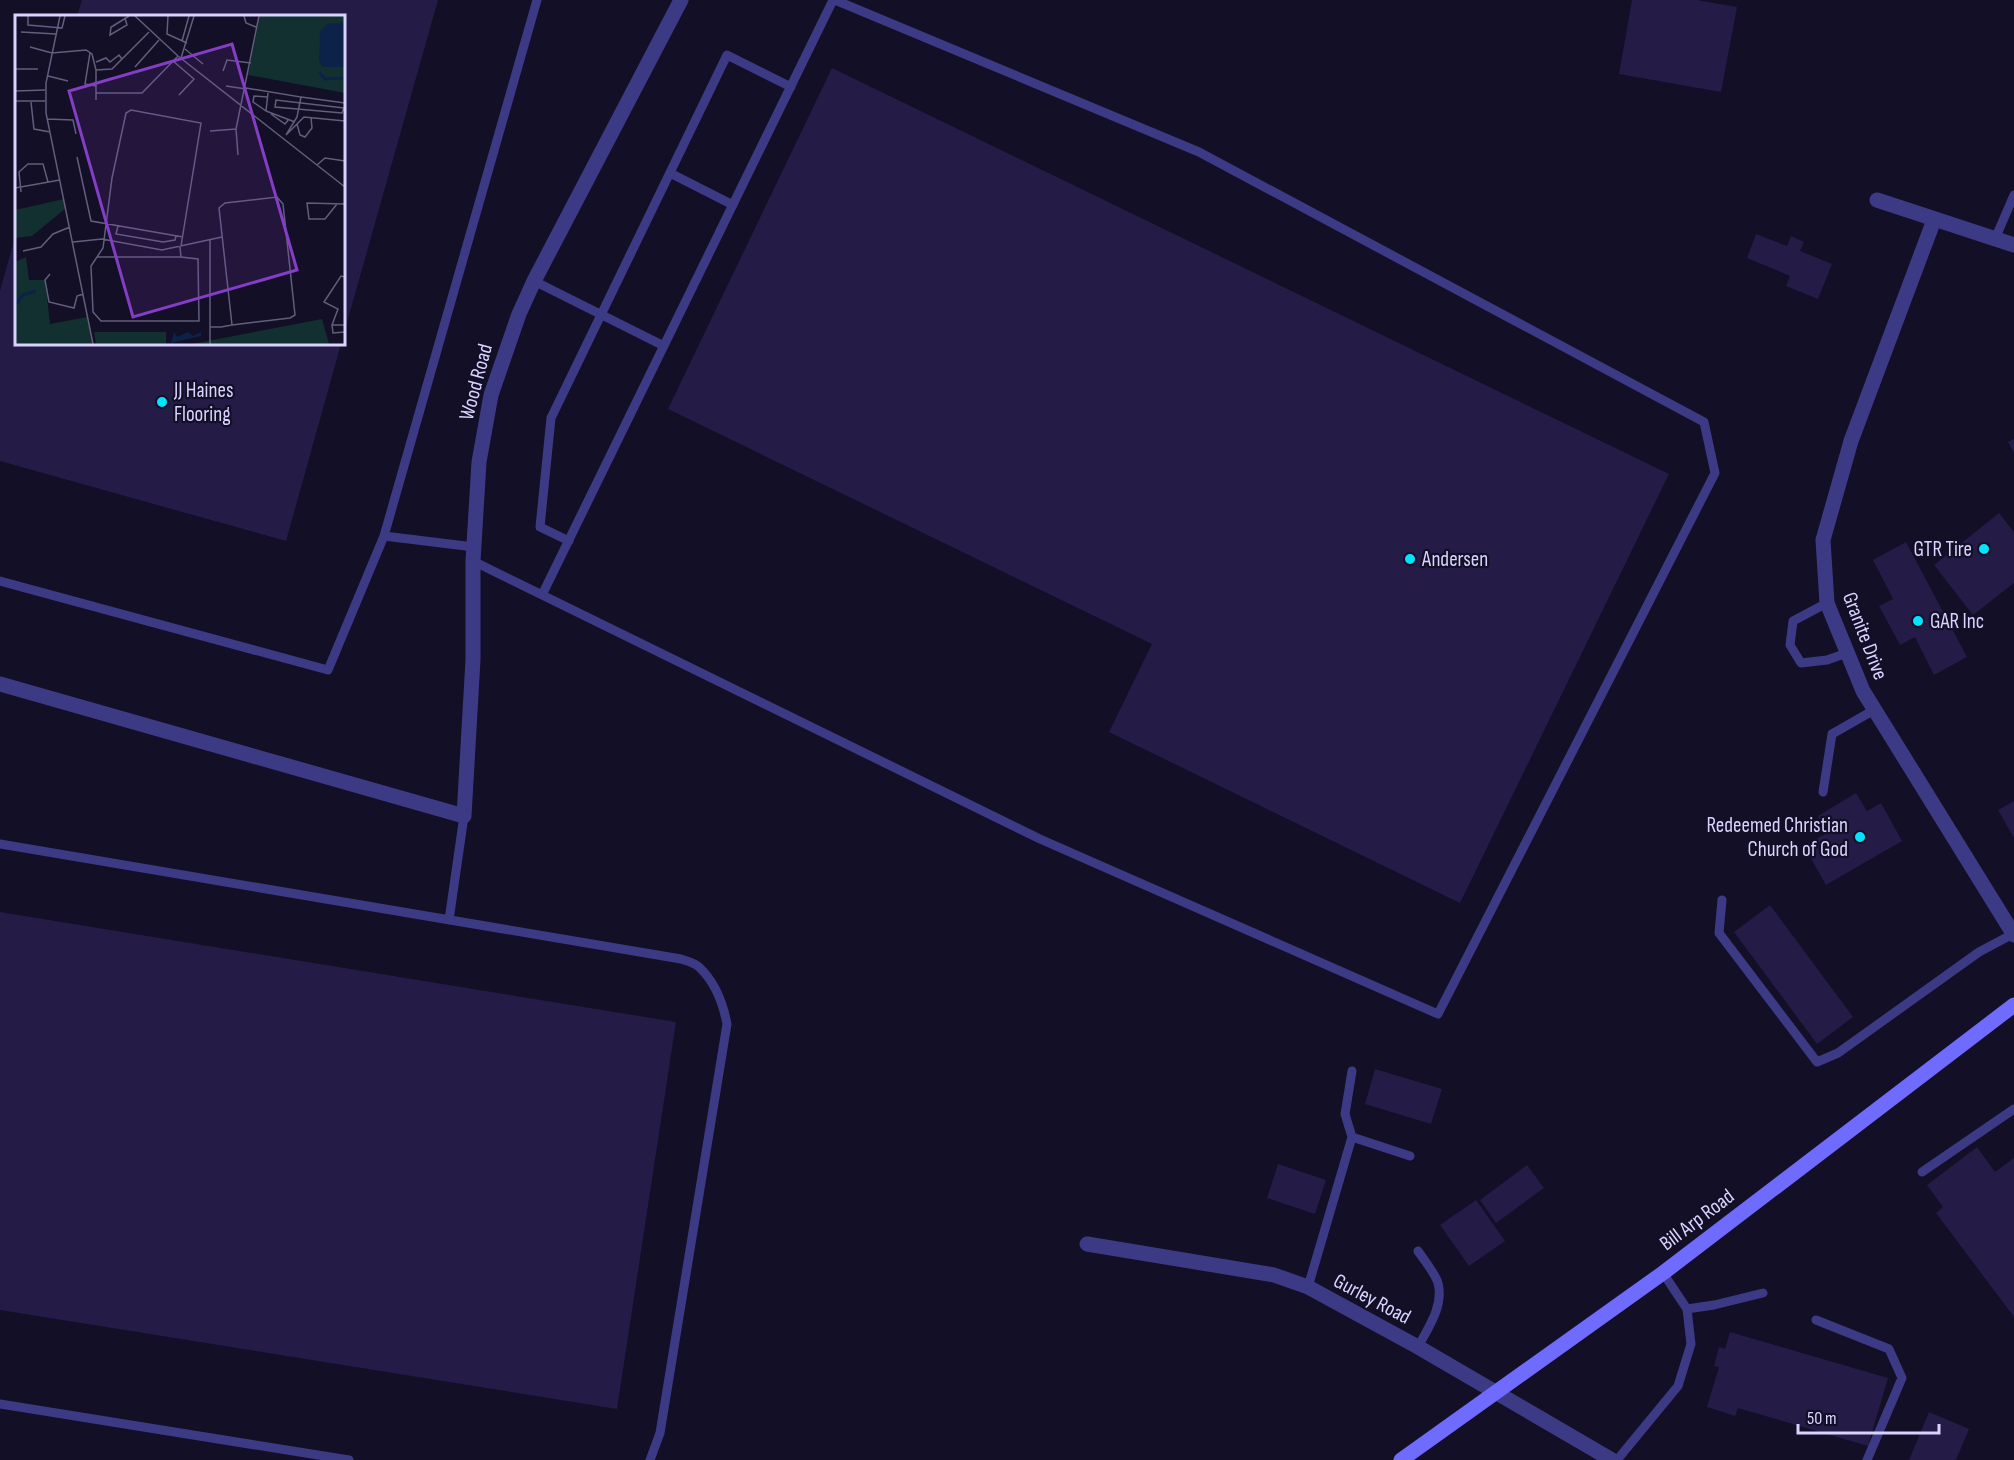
<svg xmlns="http://www.w3.org/2000/svg" width="2014" height="1460" font-family="'Sofia Sans Condensed',sans-serif">
<rect width="100%" height="100%" fill="#130f26"/>
<path fill="#241b47" d="M82,0H438L344,333V16H77Z
M1632,0H1697L1737,7L1721,92L1619,74Z
M832,68L1669,474L1460,903L1109,732L1152,644L668,409Z
M16,234V344H341L286,541L0,461V291Z
M1756,234L1787,246L1791,236L1804,242L1800,251L1832,264L1818,299L1786,286L1790,276L1747,258Z
M2014,439V453L2008,442Z
M1999,513L2014,532V583L1973,615L1934,565Z
M1906,542L1967,657L1934,675L1915,637L1900,645L1879,606L1893,599L1873,560Z
M1856,793L1867,811L1881,803L1902,841L1826,885L1804,846L1827,833L1818,816Z
M2014,801V838L1998,810Z
M1770,905L1853,1017L1817,1044L1734,932Z
M0,912L676,1022L617,1409L0,1310Z
M1375,1069L1442,1089L1431,1124L1365,1104Z
M1977,1147L1995,1172L2014,1158V1317L1936,1213L1943,1207L1927,1185Z
M1278,1164L1326,1180L1315,1214L1267,1198Z
M1527,1165L1544,1188L1496,1223L1480,1200Z
M1476,1200L1505,1241L1469,1266L1440,1225Z
M1730,1332L1888,1378L1868,1446L1738,1408L1735,1416L1707,1407L1719,1367L1714,1366L1719,1347L1725,1349Z
M1929,1412L1969,1429L1956,1460H1909Z"/>
<g fill="none" stroke-linecap="round" stroke-linejoin="round">
<path stroke="#3d3a85" stroke-width="9" d="M670,173L733,205
M1995,239L2014,195
M534,281L664,346
M384,536L537,0
M569,541L540,527L551,418L727,55L791,87
M473,561L1040,839L1438,1014L1715,473L1704,422L1199,152L835,0
M0,581L328,670L384,536L474,547
M542,595L833,0
M1827,603L1793,621L1790,645L1801,663L1827,660L1847,653
M1823,792L1832,734L1874,710
M0,844L681,959C687,961 695,963 699,967C715,982 723,1003 727,1024L660,1433L650,1460
M1722,900L1719,933L1817,1062L1838,1053L1979,952L2013,934
M449,920L464,816
M1352,1137L1410,1156
M1922,1172L2014,1109
M1418,1251C1424,1260 1435,1273 1438,1283C1444,1306 1428,1328 1418,1347
M1663,1273L1687,1309L1714,1305L1763,1293
M1308,1287L1352,1137L1345,1114L1352,1071
M1816,1320L1889,1349L1902,1378L1867,1460
M0,1404L349,1460
M1617,1460L1678,1386L1691,1344L1687,1309"/>
<path stroke="#3d3a85" stroke-width="15" d="M1877,200L2014,245
M1934,220L1851,441L1823,540L1827,603L1863,691L2014,935
M0,684L464,816L473,660V561L479,462L491,395L519,314L534,281L681,0
M1087,1244L1274,1275L1308,1287L1418,1347L1612,1460"/>
<path stroke="#6f6bff" stroke-width="15" d="M1401,1460L1663,1273L2014,1005"/>
</g>
<g fill="#00e5ff" stroke="#130f26" stroke-width="2">
<circle cx="162" cy="402" r="6"/>
<circle cx="1984" cy="549" r="6"/>
<circle cx="1410" cy="559" r="6"/>
<circle cx="1918" cy="621" r="6"/>
<circle cx="1860" cy="837" r="6"/>
</g>
<g text-anchor="middle" dominant-baseline="central" stroke-width="4.5" stroke-linejoin="round" paint-order="stroke">
<g font-size="21" fill="#d9d4ff" stroke="#130f26">
<text transform="translate(476 382) rotate(-75)">Wood Road</text>
<text transform="translate(1865 636) rotate(69)">Granite Drive</text>
<text transform="translate(1697 1220) rotate(-37)">Bill Arp Road</text>
<text transform="translate(1372 1299) rotate(28)">Gurley Road</text>
</g>
<g font-size="21" fill="#d9d4ff" stroke="#130f26" text-anchor="start">
<text x="174" y="390">JJ Haines<tspan x="174" dy="24">Flooring</tspan></text>
<text x="1972" y="549" text-anchor="end">GTR Tire</text>
<text x="1422" y="559">Andersen</text>
<text x="1930" y="621">GAR Inc</text>
<text x="1848" y="825" text-anchor="end">Redeemed Christian<tspan x="1848" dy="24">Church of God</tspan></text>
</g>
</g>
<g transform="translate(15 15)">
<rect width="330" height="330" fill="#130f26"/>
<path d="M245,1H330V78L233,60ZM49,184L51,193L17,221L0,223V195ZM11,242L14,265H30L35,309L72,302L77,329H0V247ZM307,304L314,329H177ZM79,317H151V329H81Z" fill="#12302f"/>
<path d="M330,7V52H308L304,46L305,16L313,9ZM159,317L162,322L173,317L178,321L186,317V321L156,328Z" fill="#0c2248"/>
<path fill="none" stroke="#0c2248" stroke-width="3" d="M304,57L310,64L330,63M0,290L8,280L21,276"/>
<path fill="none" stroke="#625e7d" stroke-width="1.5" d="M13,1V10L47,13L50,1M45,1L31,68V98L78,329M120,1L163,41L330,172M153,1L152,19L172,28M229,1L231,8L241,12M110,3L112,10L95,20L96,12L98,11L114,1M6,17L41,19M167,26L174,1M15,32L37,38L71,35L77,39L81,55V85M170,34L188,49M75,38L70,69L81,71M166,43L179,1M158,46L179,64L164,80M81,47L91,43L95,47L104,40L107,44M120,52L144,25M0,54H23M81,55L97,54L134,17M208,56L212,45L236,48M33,61L53,66M211,71L231,74M231,73L286,82L282,102L271,120M0,76L30,75M81,78H127L163,41M253,78L251,96L280,107M286,82L330,88M0,86H30M16,87L19,114L35,117M329,93L261,85L260,92L327,98L329,93L330,92M251,96L238,87L239,81L252,82M256,99L270,109L274,104M32,104L58,105L61,119M282,109L285,120L290,122L297,113L296,102M195,116L221,114M271,120L289,102L330,106M223,140L221,114L244,1M62,142L76,206L168,222M302,150L310,143L330,146M0,173L45,165M6,177L4,157L13,149H28L33,167M322,189L310,204H294L292,188L330,189M103,211L101,219L148,227L160,225L161,221M195,224V329M58,227L87,224L147,235L207,222M165,232L166,242L183,244L184,306H86L78,297L76,251L88,233L97,163L111,98L116,95L186,108L166,231M8,236L26,232L38,219L55,212M82,242H166M35,259L30,265L34,287L59,293L62,281L68,279M330,262L326,261L309,287L323,294L317,310H330M317,310L318,318L330,317M195,312H206L217,310L275,303L280,300L268,189L262,182L210,188L204,193L217,310"/>
<path fill="#843dc5" fill-opacity="0.15" stroke="#843dc5" stroke-width="3" d="M217,29L282,255L118,302L54,76Z"/>
<rect width="330" height="330" fill="none" stroke="#d9d4ff" stroke-width="3"/>
</g>
<path d="M1798 1424v9h141v-9" fill="none" stroke="#d9d4ff" stroke-width="3"/>
<text x="1807" y="1424" font-size="18" fill="#d9d4ff" stroke="#130f26" stroke-width="4.5" paint-order="stroke">50 m</text>
</svg>
